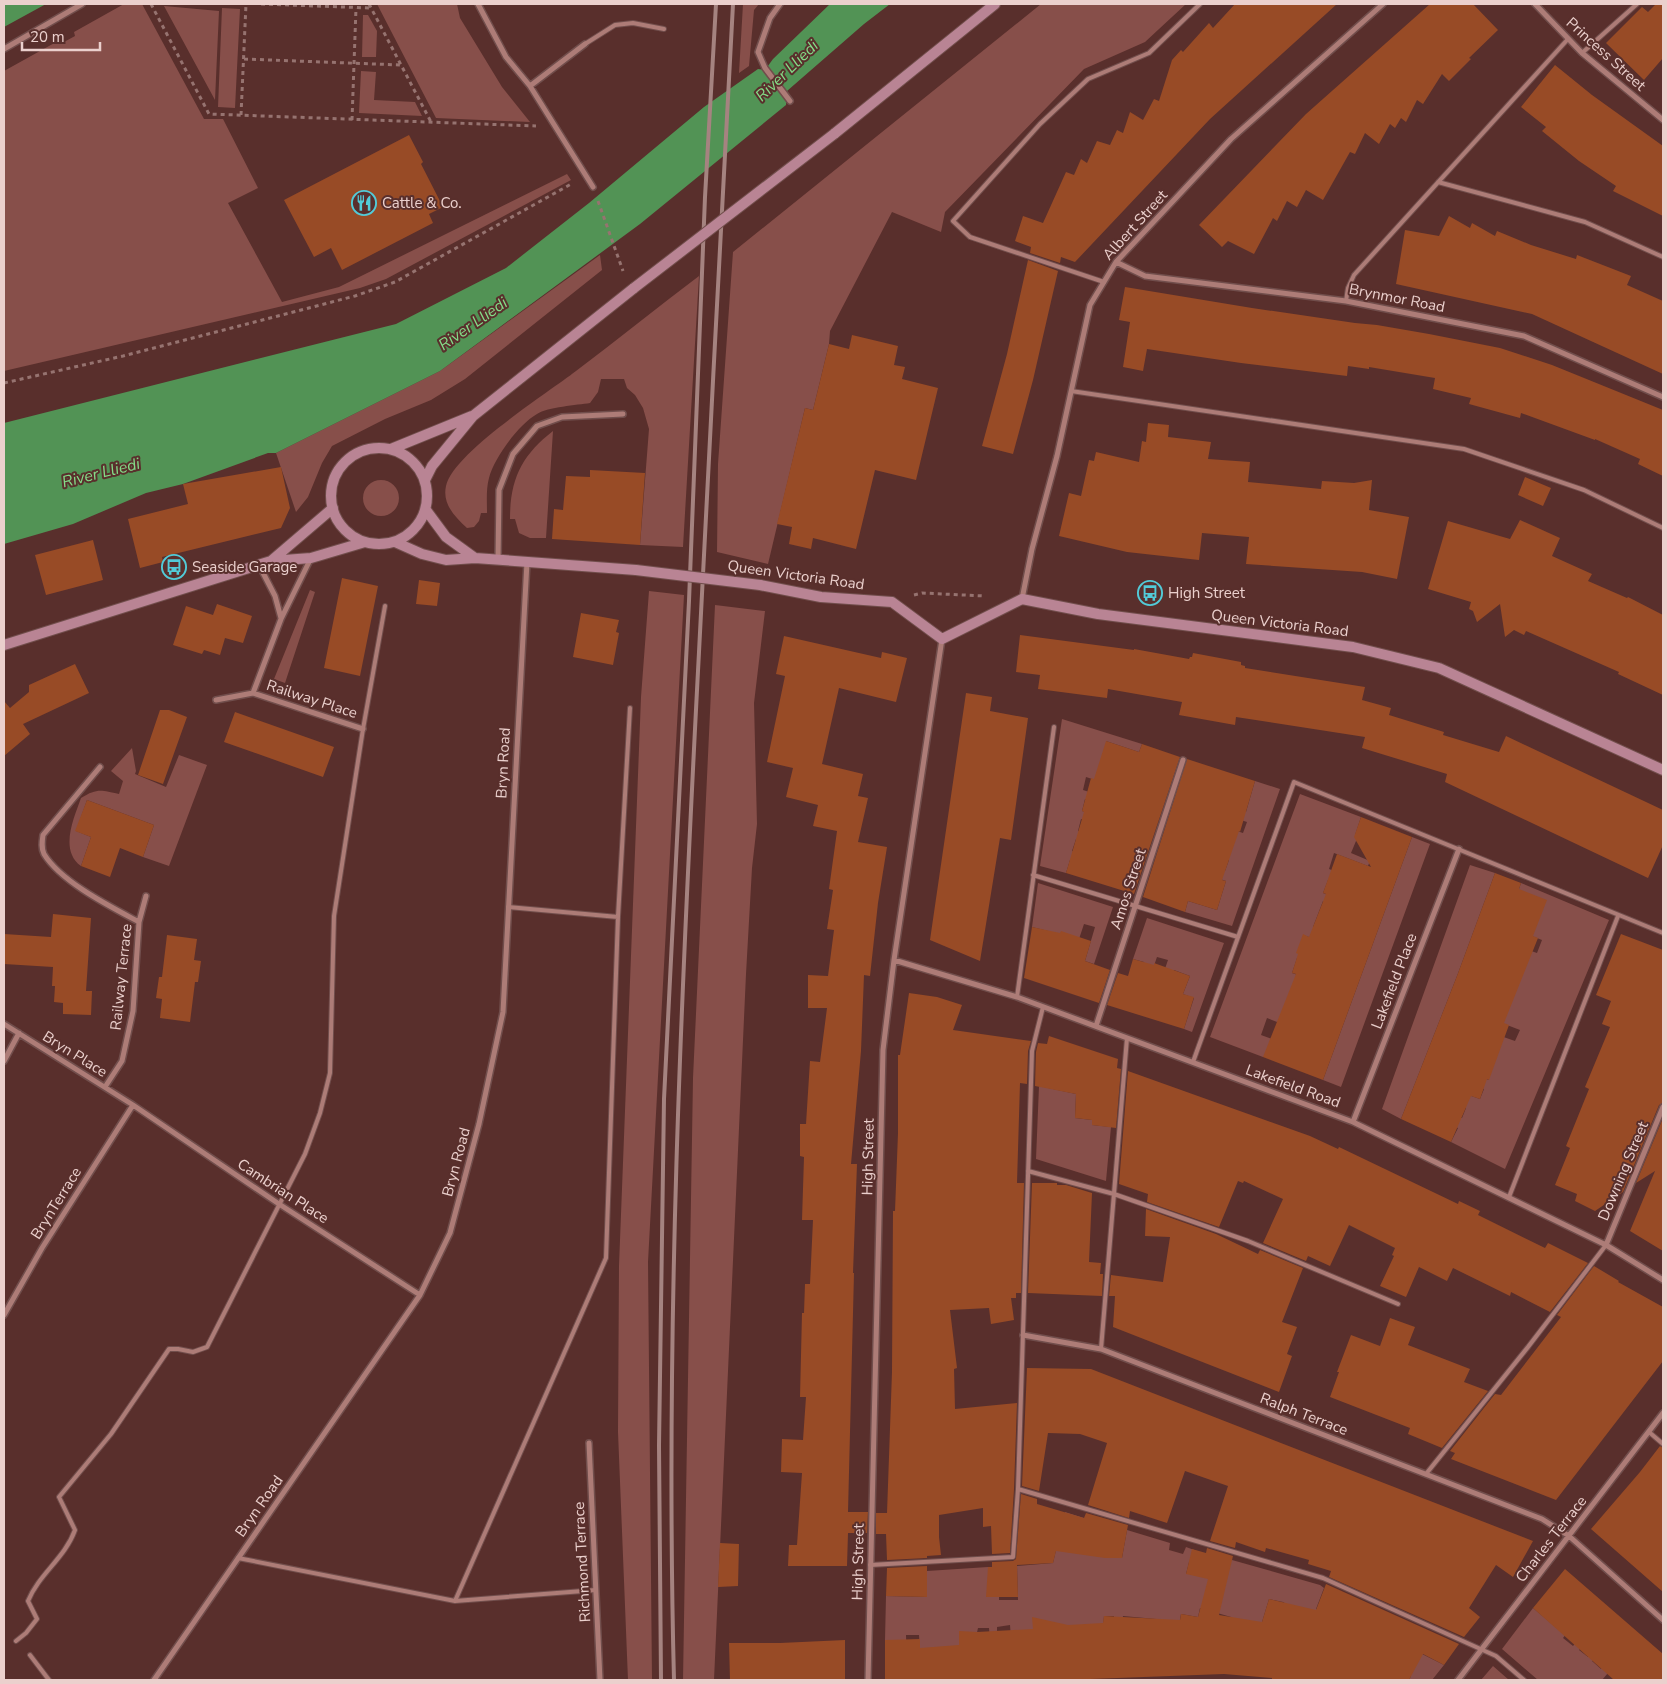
<svg xmlns="http://www.w3.org/2000/svg" width="1667" height="1684" font-family="'Nunito Sans',sans-serif">
<rect width="100%" height="100%" fill="#592f2c"/>
<path fill="#874f4a" d="M124,4H142L204,119H223L258,188L228,203L282,302L339,287L567,174L571,180L386,279L360,288L4,371V71L58,41L64,42L75,36L74,32Z
M377,4H457L460,18L502,87L530,122L436,118Z
M743,4H759L754,10L749,66L739,73Z
M1041,4H1186L1145,42L1084,69L945,212L941,232L892,212L830,331L829,344L813,410L805,408L768,564L717,552L718,464L733,252Z
M164,6L219,11L215,100Z
M222,8L240,9L235,108L218,107Z
M363,15H368L377,31L376,57H362Z
M361,71L376,72L374,100L415,102L422,116L359,113Z
M600,255L602,270L465,379L431,400L385,419L332,446L322,463L308,497L296,512L276,453L440,371Z
M699,276L683,547L640,545L649,429L643,408L635,395L627,388L624,379H601L598,392L590,403C577,405 548,407 537,414C519,424 494,458 489,478C486,489 487,502 487,513H481L479,521L474,527L467,528C455,517 442,504 446,486C453,453 546,394 576,371C617,340 658,307 699,276Z
M553,431L546,538H530L519,533L515,519H510C510,479 522,455 553,431Z
M363 498a18 18 0 1 1 36 0a18 18 0 1 1-36 0Z
M310,590L315,592L285,683L274,679Z
M649,591L684,595L648,1262L652,1680H628L618,1432L619,1266L641,697Z
M715,605L765,611L754,703L757,824L752,868L746,974L714,1680H683L693,1078Z
M1062,719L1142,744L1139,752L1106,741L1126,790L1086,777L1083,790L1120,802L1085,799L1082,811L1115,821L1112,829L1081,819L1078,831L1108,841L1106,848L1076,839L1072,851L1101,861L1070,860L1066,873L1040,866Z
M132,748L136,771L135,774L166,787L179,755L207,765L169,866L143,857L154,825L87,800L76,831L91,837L81,866C59,850 74,818 81,798C97,788 101,790 119,794L123,781L111,771Z
M1255,781L1280,789L1232,926L1185,912L1188,901L1217,910L1226,881L1196,871L1199,862L1225,871L1229,860L1210,822L1243,833L1247,822L1213,811L1246,812Z
M1300,794L1361,817L1355,835L1378,844L1377,849L1356,841L1351,853L1370,861L1368,866L1334,853L1329,869L1363,882L1328,880L1323,893L1354,906L1351,912L1323,901L1313,927L1338,947L1303,935L1332,967L1297,958L1292,973L1324,984L1305,1033L1267,1018L1261,1035L1299,1049L1263,1057L1210,1037Z
M1412,837L1430,844L1341,1087L1323,1080Z
M1470,865L1495,873L1457,976L1401,1119L1382,1109Z
M1038,883L1113,907L1094,964L1085,961L1095,927L1084,924L1072,960L1054,953L1048,931L1032,927Z
M1521,883L1609,920L1505,1169L1451,1142L1458,1128L1436,1119L1462,1118L1466,1108L1448,1088L1480,1099L1484,1089L1452,1077L1456,1067L1489,1080L1475,1027L1515,1041L1520,1030L1481,1015L1511,944L1537,953L1542,940L1516,930L1519,889Z
M1147,918L1224,943L1192,1032L1184,1029L1194,998L1183,994L1190,976L1174,970L1159,986L1168,960L1157,957L1148,983L1144,962L1133,959Z
M1039,1086L1076,1094L1075,1118L1092,1120V1125L1111,1127L1106,1181L1036,1159Z
M1065,1512L1084,1518L1110,1558H1122L1127,1530L1170,1543L1169,1550L1183,1554L1186,1547L1197,1551L1189,1562L1186,1574L1232,1560L1320,1585L1324,1588L1316,1609L1410,1648L1444,1665L1432,1680H1409L1411,1676L1397,1666L1389,1680H1380L1394,1654L1382,1648L1364,1680H1352L1365,1655L1283,1602L1269,1599L1255,1645L1231,1617L1200,1608L1198,1617L1181,1614L1178,1630L1156,1619L1123,1616L1121,1636L1115,1635L1114,1616H1104L1102,1637L1034,1652L1027,1680H1020L1018,1653H1012L1010,1625L997,1627V1634L991,1655L989,1628H978L976,1637L959,1632V1659L920,1651L919,1635H906L907,1666L900,1640H885L886,1596L927,1597V1571L988,1567L999,1594V1600H1018L1017,1566L1053,1563Z
M1533,1608L1560,1631L1582,1613L1563,1638L1573,1646L1592,1623L1597,1627L1579,1650L1588,1657L1606,1635L1610,1639L1592,1661L1601,1669L1620,1647L1626,1652L1602,1680H1538L1502,1649Z
M1493,1666L1509,1680H1481Z"/>
<path fill="#529355" d="M4,4H46L4,27Z
M830,4H890L864,24L787,91L786,105L640,224L440,371L276,453H268L183,484L146,493L73,524L4,544V423L396,324L506,268L589,203L704,107L758,69L765,70L773,59Z"/>
<path fill="#984b26" d="M1235,4H1337L1210,119L1075,262L1061,257L1060,263L1030,253L1031,247L1015,241L1023,216L1043,223L1066,172L1074,175L1081,159L1087,163L1097,141L1110,145L1117,130L1123,133L1130,112L1143,120L1154,99L1159,101L1172,60L1181,50L1183,52L1209,23L1213,28Z
M1430,4H1473L1498,30L1469,58L1471,59L1449,81L1442,74L1423,104L1417,100L1406,122L1401,118L1395,128L1390,124L1379,144L1365,133L1355,154L1350,152L1323,200L1306,190L1297,207L1287,201L1277,221L1273,218L1254,254L1228,241L1222,247L1199,225L1306,114Z
M1656,4H1663V58L1644,80L1606,43L1642,7L1648,12Z
M1555,65L1592,95L1663,146V216L1613,191L1616,186L1579,161L1542,131L1546,127L1521,107Z
M409,135L423,162L421,164L443,207L429,214L433,223L342,270L331,248L314,257L284,200Z
M1449,216L1470,228L1472,223L1495,236L1497,231L1531,245L1576,259L1577,255L1631,276L1627,285L1663,301V374L1532,314L1396,284L1405,230L1439,236Z
M1028,260L1058,271L1033,380L1013,454L982,446L1007,354Z
M1125,287L1252,308L1355,323L1377,325L1429,334L1500,348L1552,365L1663,410V476L1638,464L1640,459L1595,439V440L1521,413L1520,418L1469,404L1471,398L1433,389L1435,378L1369,367V369L1348,366L1347,376L1241,363L1147,349L1143,371L1123,367L1130,322L1119,320Z
M852,335L898,346L894,365L905,367L902,379L938,388L916,480L875,470L856,549L813,538L811,549L789,544L792,527L777,524L805,408L813,410L829,344L849,349Z
M1148,423L1169,425L1168,437L1211,442L1208,459L1250,462L1248,482L1321,489L1322,481L1354,483L1372,480L1369,510L1409,517L1397,579L1362,572L1246,564L1249,537L1202,533L1199,560L1127,552L1059,536L1069,493L1081,496L1089,460L1094,461L1096,452L1139,462L1142,441L1146,442Z
M281,467L290,508L281,528L162,557L163,562L140,568L128,519L188,504L183,484Z
M590,470L645,473L640,545L552,539L554,509L563,510L566,476L590,477Z
M1525,477L1551,488L1543,506L1518,495Z
M1520,520L1560,538L1552,556L1592,574L1588,581L1627,598L1628,597L1663,615V695L1618,674L1619,672L1526,631L1524,635L1514,630L1505,637L1500,604L1477,622L1473,611L1469,609L1471,602L1428,589L1448,521L1510,539Z
M93,540L103,580L46,595L35,555Z
M342,578L378,586L360,676L324,668Z
M419,580L440,583L437,606L416,604Z
M217,604L252,616L243,643L225,638L220,655L204,650L202,654L173,645L186,606L213,615Z
M581,613L619,620L616,632L619,633L613,665L573,657Z
M1020,635L1134,650V649L1189,659L1190,657H1192L1193,653L1241,662V665L1245,666V668L1365,687L1362,700L1391,708L1389,715L1444,732L1443,735L1499,752L1506,736L1663,810V845L1648,878L1445,782L1447,774L1362,748L1365,737L1236,717L1235,725L1179,715L1182,702L1108,689L1107,698L1038,689L1040,675L1016,672Z
M784,636L881,658L882,652L907,658L896,702L839,688L822,764L863,774L858,796L868,798L858,842L887,847L878,903L870,976L864,975L861,1051L851,1164H857L853,1273H854L848,1512H868L867,1533H848L847,1566H788L789,1545H797L802,1473L781,1472L782,1439L803,1440L806,1397H800L802,1313H804L805,1284H810L813,1220H802L804,1157L800,1156V1124H806L810,1061L820,1062L827,1008H808V975L828,976L834,930L827,929L833,890L829,889L837,831L813,826L818,805L786,797L793,768L767,762L785,676L776,674Z
M75,664L89,693L23,724L30,734L4,756V701L10,708L29,692V685Z
M966,693L992,697L990,711L1028,718L1011,840L1000,838L980,961L930,940Z
M160,710H169L187,717L163,784L138,775Z
M235,712L334,747L323,777L224,742Z
M1106,741L1139,752L1142,744L1180,757L1134,894L1066,873L1084,812L1082,811L1091,778L1094,779Z
M1187,759L1255,781L1240,832L1239,831L1222,880L1226,881L1217,910L1188,901L1185,912L1143,897Z
M87,800L154,825L143,857L120,848L110,877L81,866L91,837L75,831Z
M1361,817L1412,837L1323,1080L1263,1057L1296,974L1292,973L1298,954L1296,953L1303,934L1309,937L1326,894L1323,893L1337,854L1371,867L1354,837Z
M1495,873L1521,883L1519,889L1547,900L1533,936L1538,938L1504,1023L1509,1025L1489,1080L1487,1079L1480,1099L1471,1096L1451,1142L1401,1119L1457,976Z
M53,914L91,918L86,991H92L91,1015L63,1014V1003L54,1002L55,986H52L53,967L4,964V934L51,937Z
M1032,927L1060,933L1061,931L1091,941L1085,961L1110,970L1099,1003L1024,978Z
M1621,934L1663,950V1103L1659,1105L1623,1192L1595,1211L1575,1201L1577,1194L1555,1185L1570,1148L1566,1146L1589,1089L1585,1087L1610,1027L1602,1024L1611,1001L1596,995Z
M167,935L197,939L194,960L201,961L198,982H195L190,1022L160,1018L162,999L156,998L159,977H162Z
M1133,959L1154,965V963L1190,976L1183,994L1194,997L1184,1029L1107,1005L1118,973L1128,976Z
M909,993L937,997L962,1005L953,1030L1031,1041L1028,1051L1027,1084L1020,1083L1017,1183H1024L1021,1293H1016V1298H1011L1014,1320L991,1324L989,1308L950,1310L957,1368L954,1369L955,1409L1017,1403L1014,1489L1010,1553L992,1554L991,1526L983,1527V1508L939,1515V1537L941,1555L927,1556V1558L887,1560L886,1534H876V1513H887L892,1372L893,1211H895L898,1133V1055H900Z
M1049,1036L1118,1059L1117,1068L1121,1069L1116,1128L1092,1125V1120L1075,1118L1076,1094L1035,1086L1036,1052L1038,1043L1047,1044Z
M1128,1071L1310,1136L1338,1149L1339,1147L1458,1204L1459,1201L1480,1211L1478,1215L1545,1248L1548,1243L1588,1263L1550,1312L1511,1292L1510,1296L1453,1268L1447,1281L1419,1267L1406,1297L1380,1286L1394,1256L1392,1255L1395,1248L1349,1225L1330,1266L1308,1256L1306,1261L1263,1243L1283,1199L1244,1181L1243,1183L1238,1181L1219,1227L1147,1202L1148,1194L1119,1184Z
M1663,1118V1251L1630,1231L1655,1171L1636,1183Z
M1032,1183H1057V1185H1066L1092,1193L1089,1262L1101,1263L1100,1274H1103L1102,1296L1028,1293Z
M1146,1209L1216,1234L1258,1254L1260,1250L1303,1268L1282,1322L1297,1327L1287,1354L1292,1356L1279,1392L1113,1327L1115,1296H1109L1111,1275L1163,1282L1170,1237L1145,1236Z
M1594,1266L1619,1281L1618,1282L1663,1307V1361L1556,1500L1451,1459L1455,1453L1450,1451L1495,1394L1501,1395L1561,1317L1557,1315Z
M1390,1318L1415,1327L1408,1345L1470,1369L1464,1382L1488,1391L1442,1448L1408,1434L1410,1428L1330,1397L1339,1372H1337L1351,1335L1380,1346Z
M1027,1368L1091,1369L1533,1541L1513,1577L1496,1565L1469,1608L1480,1617L1464,1637L1329,1577L1331,1571L1308,1564L1309,1560L1266,1548L1265,1552L1236,1542L1235,1548L1210,1541L1228,1486L1185,1471L1167,1523L1130,1511L1129,1518L1088,1505L1107,1443L1080,1434L1048,1433L1039,1491L1022,1486Z
M1660,1446L1663,1448V1592L1591,1529L1640,1472Z
M1021,1494L1037,1499V1504L1084,1518L1086,1513L1128,1525L1122,1558H1105L1056,1551L1053,1563L1017,1565L1018,1597H986L988,1567H992V1562L1013,1561L1016,1559Z
M720,1543L739,1544L738,1586L718,1587Z
M1207,1548L1233,1556L1219,1615L1262,1622L1269,1599L1316,1610L1326,1584L1459,1644L1444,1665L1423,1654L1409,1680H1272V1678L1224,1674L1064,1680H885V1640L920,1639V1648L959,1645V1631L977,1632L1033,1629L1032,1617L1068,1625L1103,1623L1104,1616L1180,1620L1181,1614L1198,1617L1208,1579L1186,1574L1192,1549L1206,1553Z
M927,1566V1597L886,1596L887,1568Z
M1565,1569L1663,1654V1680H1614L1533,1608Z
M845,1640V1680H730L729,1643H780Z"/>
<g fill="none" stroke-linecap="round" stroke-linejoin="round">
<defs>
<path id="lane" d="M585,44L615,25L633,23L664,29
M1582,53L1637,4
M1438,182L1585,222L1663,257
M1104,282L970,237L953,221L1040,124L1088,79L1149,53L1200,4
M1346,301L1348,288L1354,275L1568,39
M1071,391L1464,449L1584,490L1663,528
M1033,875L1238,937
M508,907L618,917
M1017,997L1054,727
M1193,1062L1294,782L1663,933
M1028,1171L1114,1194L1248,1241L1398,1304
M1509,1197L1618,916
M1101,1349L1127,1038
M1649,1432L1663,1444
M1426,1474L1528,1347L1606,1245
M1018,1489L1323,1578L1496,1656L1524,1680
M238,1558L455,1601
M870,1565L1013,1557L1018,1489L1032,1051L1043,1007
M596,1590L455,1601L606,1258L618,917L630,708
M16,1641L26,1633L37,1619L28,1601C39,1574 65,1558 75,1530L59,1497L111,1434L169,1349H178L193,1352L207,1347L305,1154L320,1113L330,1073L334,916L363,729L385,606
M30,1655L49,1680"/>
<path id="street" d="M478,4L506,57L530,86L585,44
M780,4L770,18L758,52L765,68L790,101
M1535,4L1582,53L1663,120
M4,49L82,4
M530,86L593,187
M1116,262L1145,276L1346,301L1524,336L1663,397
M498,560L499,490L513,454L537,426L562,417L623,414
M259,565L275,596L281,618
M1022,599L1032,549L1057,456L1090,305L1116,262L1231,139L1383,4
M253,693L281,619L311,558
M216,700L253,693L363,729
M100,767L43,835C42,842 41,848 44,854C61,882 111,907 139,922
M894,960L1017,997L1353,1122L1606,1245L1663,1280
M4,1024L133,1105L279,1204L420,1295
M1096,1026L1183,760
M4,1061L19,1033
M105,1087L122,1061L133,1011L139,922L146,896
M1353,1122L1459,849
M1606,1245L1663,1107
M4,1315L42,1248L133,1105
M1023,1335L1101,1349L1542,1519L1569,1536L1663,1620
M589,1443L600,1680
M154,1680L420,1295L450,1233L479,1124L503,1012L527,562
M868,1680L883,1050L894,960L942,639
M1458,1680L1663,1413"/>
<path id="secondary" d="M834,134L995,4
M331 496a48 48 0 1 1 96 0a48 48 0 1 1-96 0Z
M391,449L472,416
M425,480L432,466L473,416L634,288
M426,510L446,537L475,558
M395,542L422,554L446,560L475,558L636,570
M271,561L333,508
M760,585L821,597L892,602L942,639L1022,599L1098,614L1353,647L1439,668L1663,770
M4,645L271,561L311,558L365,542"/>
</defs>
<use href="#lane" stroke="#714e4c" stroke-width="6"/>
<use href="#street" stroke="#714e4c" stroke-width="8"/>
<use href="#secondary" stroke="#714e4c" stroke-width="12"/>
<path stroke="#967370" stroke-width="3" stroke-dasharray="4 4" stroke-linecap="butt" d="M151,4L209,114L536,126
M261,4L371,8
M369,4L431,122
M244,59L401,65
M241,115L246,4
M352,120L356,8
M598,201L623,271
M4,383L123,356L355,296L395,282L573,183
M914,595L922,593L985,596"/>
<use href="#lane" stroke="#ad7c77" stroke-width="4"/>
<use href="#street" stroke="#ad7c77" stroke-width="5"/>
<use href="#secondary" stroke="#b98494" stroke-width="10"/>
<path stroke="#a58380" stroke-width="4" d="M661,1680L659,1446L664,1099L689,601L705,197L716,4
M674,1680C665,1337 681,994 699,652C711,436 720,220 733,4"/>
<defs>
<path id="secondary-bridge" d="M634,288L834,134
M636,570L760,585"/>
</defs>
<use href="#secondary-bridge" stroke="#714e4c" stroke-width="12" stroke-linecap="butt"/>
<use href="#secondary-bridge" stroke="#b98494" stroke-width="10"/>
</g>
<defs>
<symbol id="restaurant-ring" viewBox="-11 -11 22 22"><circle r="9.5" fill="#592f2c" stroke="#52cbd8" stroke-width="1.5"/><path d="M-5-6h1v4h1v-4h1v4h1v-4h1v5L-1.5 .5V6h-2V.5L-5-1ZM5-6V6H3V1.5H1.5Q1.5-4 5-6Z" fill="#52cbd8"/></symbol>
<symbol id="bus-ring" viewBox="-11 -11 22 22"><circle r="9.5" fill="#592f2c" stroke="#52cbd8" stroke-width="1.5"/><path d="M-5-6H5V4H4V6H2V4H-2V6H-4V4H-5ZM-3.5-4V0h7V-4ZM-3.5 1.2v1.5H-2V1.2ZM2 1.2v1.5H3.5V1.2Z" fill="#52cbd8"/></symbol>
</defs>
<g fill-rule="evenodd">
<use href="#restaurant-ring" x="350" y="189" width="28" height="28"/>
<use href="#bus-ring" x="160" y="553" width="28" height="28"/>
<use href="#bus-ring" x="1136" y="579" width="28" height="28"/>
</g>
<g text-anchor="middle" dominant-baseline="central" stroke-width="4" stroke-linejoin="round" paint-order="stroke">
<g font-size="15" fill="#ebd0cd" stroke="#592f2c">
<text transform="translate(1606 54) rotate(42)">Princess Street</text>
<text transform="translate(1135 225) rotate(-48)">Albert Street</text>
<text transform="translate(1397 298) rotate(11)">Brynmor Road</text>
<text transform="translate(796 575) rotate(8)">Queen Victoria Road</text>
<text transform="translate(1280 623) rotate(7)">Queen Victoria Road</text>
<text transform="translate(312 699) rotate(18)">Railway Place</text>
<text transform="translate(503 763) rotate(-87)">Bryn Road</text>
<text transform="translate(1128 889) rotate(-72)">Amos Street</text>
<text transform="translate(121 977) rotate(-84)">Railway Terrace</text>
<text transform="translate(1394 981) rotate(-69)">Lakefield Place</text>
<text transform="translate(75 1054) rotate(32)">Bryn Place</text>
<text transform="translate(1293 1086) rotate(20)">Lakefield Road</text>
<text transform="translate(868 1157) rotate(-89)">High Street</text>
<text transform="translate(456 1162) rotate(-75)">Bryn Road</text>
<text transform="translate(1623 1171) rotate(-67)">Downing Street</text>
<text transform="translate(283 1191) rotate(33)">Cambrian Place</text>
<text transform="translate(56 1203) rotate(-58)">BrynTerrace</text>
<text transform="translate(1304 1414) rotate(21)">Ralph Terrace</text>
<text transform="translate(259 1506) rotate(-55)">Bryn Road</text>
<text transform="translate(1551 1539) rotate(-52)">Charles Terrace</text>
<text transform="translate(582 1562) rotate(-93)">Richmond Terrace</text>
<text transform="translate(858 1562) rotate(-89)">High Street</text>
</g>
<g font-size="15" fill="#ebd0cd" stroke="#592f2c" text-anchor="start">
<text x="382" y="203">Cattle &amp; Co.</text>
<text x="192" y="567">Seaside Garage</text>
<text x="1168" y="593">High Street</text>
</g>
<g font-size="16" font-style="italic" fill="#84dc88" stroke="#592f2c">
<text transform="translate(787 71) rotate(-44)">River Lliedi</text>
<text transform="translate(473 324) rotate(-35)">River Lliedi</text>
<text transform="translate(101 473) rotate(-14)">River Lliedi</text>
</g>
</g>
<rect width="1667" height="1684" fill="none" stroke="#ebd0cd" stroke-width="10"/>
<path d="M22 42v8h78v-8" fill="none" stroke="#ebd0cd" stroke-width="2.5"/>
<text x="30" y="42" font-size="15" fill="#ebd0cd" stroke="#592f2c" stroke-width="4" paint-order="stroke">20 m</text>
</svg>
